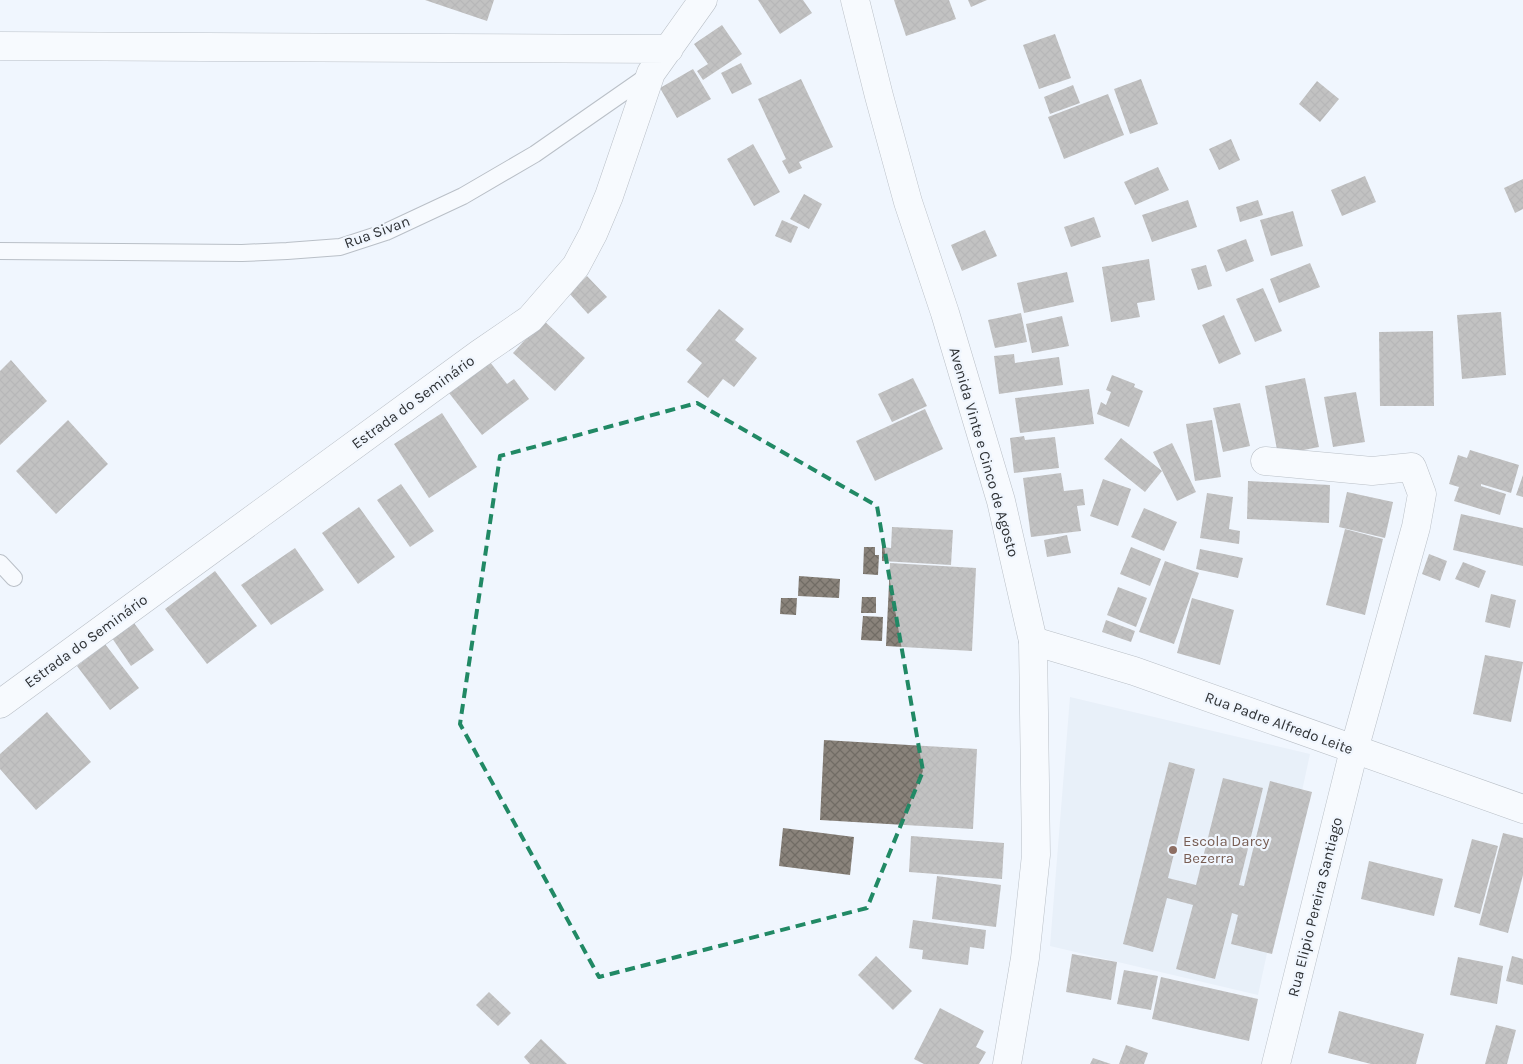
<svg xmlns="http://www.w3.org/2000/svg" width="1523" height="1064" font-family="Karla,sans-serif">
<defs>
<pattern id="building-cross-hatch" width="8" height="8" patternUnits="userSpaceOnUse" patternTransform="scale(1.25)"><rect width="8" height="8" fill="#8a837b"/><path d="M0 0l8 8M0 8l8-8" fill="none" stroke="#716c65"/></pattern>
</defs>
<rect width="100%" height="100%" fill="#f0f6fe"/>
<path fill="#dee8f4" d="M1070,697L1310,754L1258,995L1050,946Z"/>
<path fill="url(#building-cross-hatch)" d="M425,0H494L487,21Z
M758,0H803L812,13L780,34Z
M894,0H949L956,19L906,36Z
M968,0H987L971,7Z
M722,25L742,54L703,80L697,71L708,64L694,44Z
M1055,34L1071,78L1039,89L1023,45Z
M741,63L752,84L732,94L721,73Z
M693,69L711,99L677,118L660,88Z
M801,79L833,147L799,162L802,168L789,174L782,161L786,159L758,99Z
M1141,79L1158,124L1130,134L1114,89Z
M1317,81L1339,99L1320,122L1299,104Z
M1073,85L1080,103L1050,114L1044,97Z
M1108,94L1124,135L1064,159L1048,117Z
M1231,139L1240,160L1219,170L1209,149Z
M753,144L780,192L754,206L727,159Z
M1158,167L1169,190L1135,205L1124,182Z
M1365,176L1376,202L1342,216L1331,190Z
M1523,179V209L1515,213L1504,188Z
M804,194L822,204L809,229L790,219Z
M1188,200L1197,227L1152,242L1142,215Z
M1258,200L1263,215L1240,222L1236,207Z
M1293,211L1303,246L1271,256L1260,220Z
M1094,217L1101,237L1071,247L1064,227Z
M782,220L798,227L791,243L775,236Z
M985,230L997,256L962,271L951,245Z
M1246,239L1254,261L1226,272L1217,250Z
M1149,259L1155,300L1137,303L1140,317L1111,322L1102,267Z
M1310,263L1320,287L1279,303L1270,279Z
M1206,265L1212,286L1198,290L1191,269Z
M1067,272L1074,302L1024,313L1017,283Z
M587,276L607,297L588,314L569,293Z
M1263,288L1282,331L1255,342L1236,299Z
M719,309L744,329L735,340L757,358L734,387L723,379L708,398L687,382L702,363L686,350Z
M1501,312L1506,375L1462,379L1457,315Z
M1021,313L1027,342L995,348L988,320Z
M1224,315L1241,354L1219,364L1202,325Z
M1062,316L1069,346L1032,353L1026,324Z
M543,320L585,358L555,391L513,353Z
M1433,331L1434,406H1380L1379,332Z
M1014,354L1015,363L1059,357L1063,385L999,394L994,356Z
M11,360L47,401L0,445V371Z
M490,362L507,384L514,379L529,399L482,435L449,393Z
M1112,375L1135,384L1134,387L1143,391L1129,427L1097,414L1101,402L1106,405L1111,392L1106,390Z
M913,378L927,406L892,422L878,394Z
M1305,378L1319,447L1278,455L1265,386Z
M1089,389L1094,424L1020,433L1015,398Z
M1356,392L1365,442L1333,447L1324,397Z
M1240,403L1250,446L1223,452L1213,408Z
M925,409L943,449L875,481L856,441Z
M442,413L477,467L429,498L394,444Z
M68,420L108,464L56,514L16,471Z
M1212,420L1221,477L1195,481L1186,424Z
M1024,436L1025,440L1055,437L1059,468L1014,473L1010,438Z
M1121,438L1162,471L1145,492L1104,459Z
M1172,443L1196,492L1177,501L1153,452Z
M1470,450L1519,465L1511,493L1481,484V486L1506,494L1500,515L1454,501L1459,487L1449,484L1458,455L1467,458Z
M1061,473L1064,491L1083,489L1085,505L1077,506L1081,531L1031,537L1023,478Z
M1523,475V497L1516,495Z
M1103,479L1131,489L1118,526L1090,516Z
M1248,481L1330,485L1329,523L1247,519Z
M401,484L434,531L410,547L377,500Z
M1347,492L1393,502L1385,538L1339,527Z
M1207,493L1233,497L1229,529L1240,531L1239,544L1200,538Z
M359,507L395,557L358,584L322,533Z
M1144,508L1177,522L1164,551L1131,537Z
M1461,514L1523,528V566L1453,550Z
M892,527L953,530L951,565L882,561V547L891,548Z
M1345,529L1383,539L1365,615L1326,605Z
M1067,535L1071,553L1047,557L1044,540Z
M864,547H875V555H879L878,575L863,574Z
M1131,547L1161,559L1150,586L1120,574Z
M295,548L324,590L271,625L241,585Z
M1200,549L1243,558L1238,578L1196,569Z
M1429,554L1447,561L1440,581L1422,574Z
M1165,561L1199,573L1174,644L1139,632Z
M1463,562L1486,571L1479,588L1455,579Z
M890,563L976,568L972,651L886,646Z
M215,571L257,626L207,664L165,609Z
M799,576L840,579L839,598L798,596Z
M1118,587L1147,598L1136,627L1107,615Z
M1491,594L1516,600L1510,628L1485,622Z
M862,597H876V613H861Z
M781,598H797L796,615L780,614Z
M1192,598L1234,610L1220,665L1177,653Z
M863,616L883,617L882,641L861,640Z
M1106,620L1135,631L1131,642L1102,632Z
M134,623L154,650L131,666L112,638Z
M105,644L139,688L110,710L77,666Z
M1485,655L1523,662L1511,722L1473,714Z
M47,712L91,762L36,810L0,769V754Z
M824,740L977,749L973,829L820,820Z
M1169,762L1195,769L1168,878L1196,885L1223,778L1263,788L1239,885L1244,886L1270,781L1312,792L1272,954L1231,944L1238,915L1232,913L1215,979L1176,969L1193,905L1167,898L1153,952L1123,944Z
M783,828L854,837L850,875L779,866Z
M1503,833L1523,838V875L1508,933L1479,925Z
M911,836L1004,843L1002,879L909,872Z
M1472,839L1498,846L1480,914L1454,907Z
M1369,861L1443,879L1434,916L1361,899Z
M937,876L1001,885L996,927L932,919Z
M913,920L986,930L984,949L970,947L968,965L922,959L923,950L909,948Z
M1072,954L1117,962L1111,1000L1066,992Z
M876,956L912,991L893,1010L858,975Z
M1512,956L1523,959V985L1506,981Z
M1458,957L1503,966L1497,1004L1450,995Z
M1124,970L1158,976L1151,1010L1117,1004Z
M1161,977L1258,999L1249,1041L1152,1019Z
M489,992L511,1013L498,1026L476,1005Z
M940,1008L984,1031L976,1047L986,1052L979,1064H924L914,1059Z
M1339,1011L1424,1034L1416,1064H1371L1328,1053Z
M1496,1025L1516,1030L1507,1064H1485Z
M541,1039L567,1064H530L524,1057Z
M1126,1045L1148,1053L1144,1064H1119Z
M1093,1058L1111,1064H1090Z"/>
<g fill="none" stroke-linecap="round" stroke-linejoin="round">
<defs>
<path id="service" d="M0,251L242,253L287,251L340,247L386,232L463,196L535,154L650,74
M0,563L14,578"/>
<path id="minor" d="M0,46L669,49
M1265,461L1372,471L1412,467L1422,494L1416,527L1354,750L1276,1064
M0,704L479,354L530,319L576,266L593,234L609,196L651,73L703,0"/>
<path id="tertiary" d="M1033,641L1134,671L1523,809"/>
<path id="secondary" d="M855,0L879,96L908,202L945,313L1001,501L1033,641L1036,855L1025,958L1007,1064"/>
</defs>
<use href="#service" stroke="#777e86" stroke-width="18"/>
<use href="#minor" stroke="#777e86" stroke-width="29"/>
<use href="#tertiary" stroke="#777e86" stroke-width="29"/>
<use href="#secondary" stroke="#777e86" stroke-width="29"/>
<use href="#service" stroke="#fff" stroke-width="16"/>
<use href="#minor" stroke="#fff" stroke-width="28"/>
<use href="#tertiary" stroke="#fff" stroke-width="28"/>
<use href="#secondary" stroke="#fff" stroke-width="28"/>
</g>
<path d="M0 0H1523V1064H0ZM697,403L877,506L923,771L867,908L599,977L460,724L500,456Z" fill="#f0f6fe" fill-opacity=".55" fill-rule="evenodd"/>
<path fill="none" stroke="#218965" stroke-width="4" stroke-dasharray="10 6" stroke-linejoin="round" d="M697,403L877,506L923,771L867,908L599,977L460,724L500,456Z"/>
<circle fill="#8d6e63" stroke="#f0f6fe" stroke-width="2" cx="1173" cy="850" r="5"/>
<g text-anchor="middle" dominant-baseline="central" stroke-width="4.5" stroke-linejoin="round" paint-order="stroke">
<g font-size="15" fill="#2d3033" stroke="#f0f6fe">
<text transform="translate(377 232) rotate(-20)">Rua Sivan</text>
<text transform="translate(413 402) rotate(-36)">Estrada do Seminário</text>
<text transform="translate(984 452) rotate(74)">Avenida Vinte e Cinco de Agosto</text>
<text transform="translate(86 641) rotate(-36)">Estrada do Seminário</text>
<text transform="translate(1279 723) rotate(20)">Rua Padre Alfredo Leite</text>
<text transform="translate(1315 907) rotate(-76)">Rua Elipio Pereira Santiago</text>
</g>
<g font-size="15" fill="#785e54" stroke="#f0f6fe" text-anchor="start">
<text x="1183" y="841">Escola Darcy<tspan x="1183" dy="17">Bezerra</tspan></text>
</g>
</g>
</svg>
